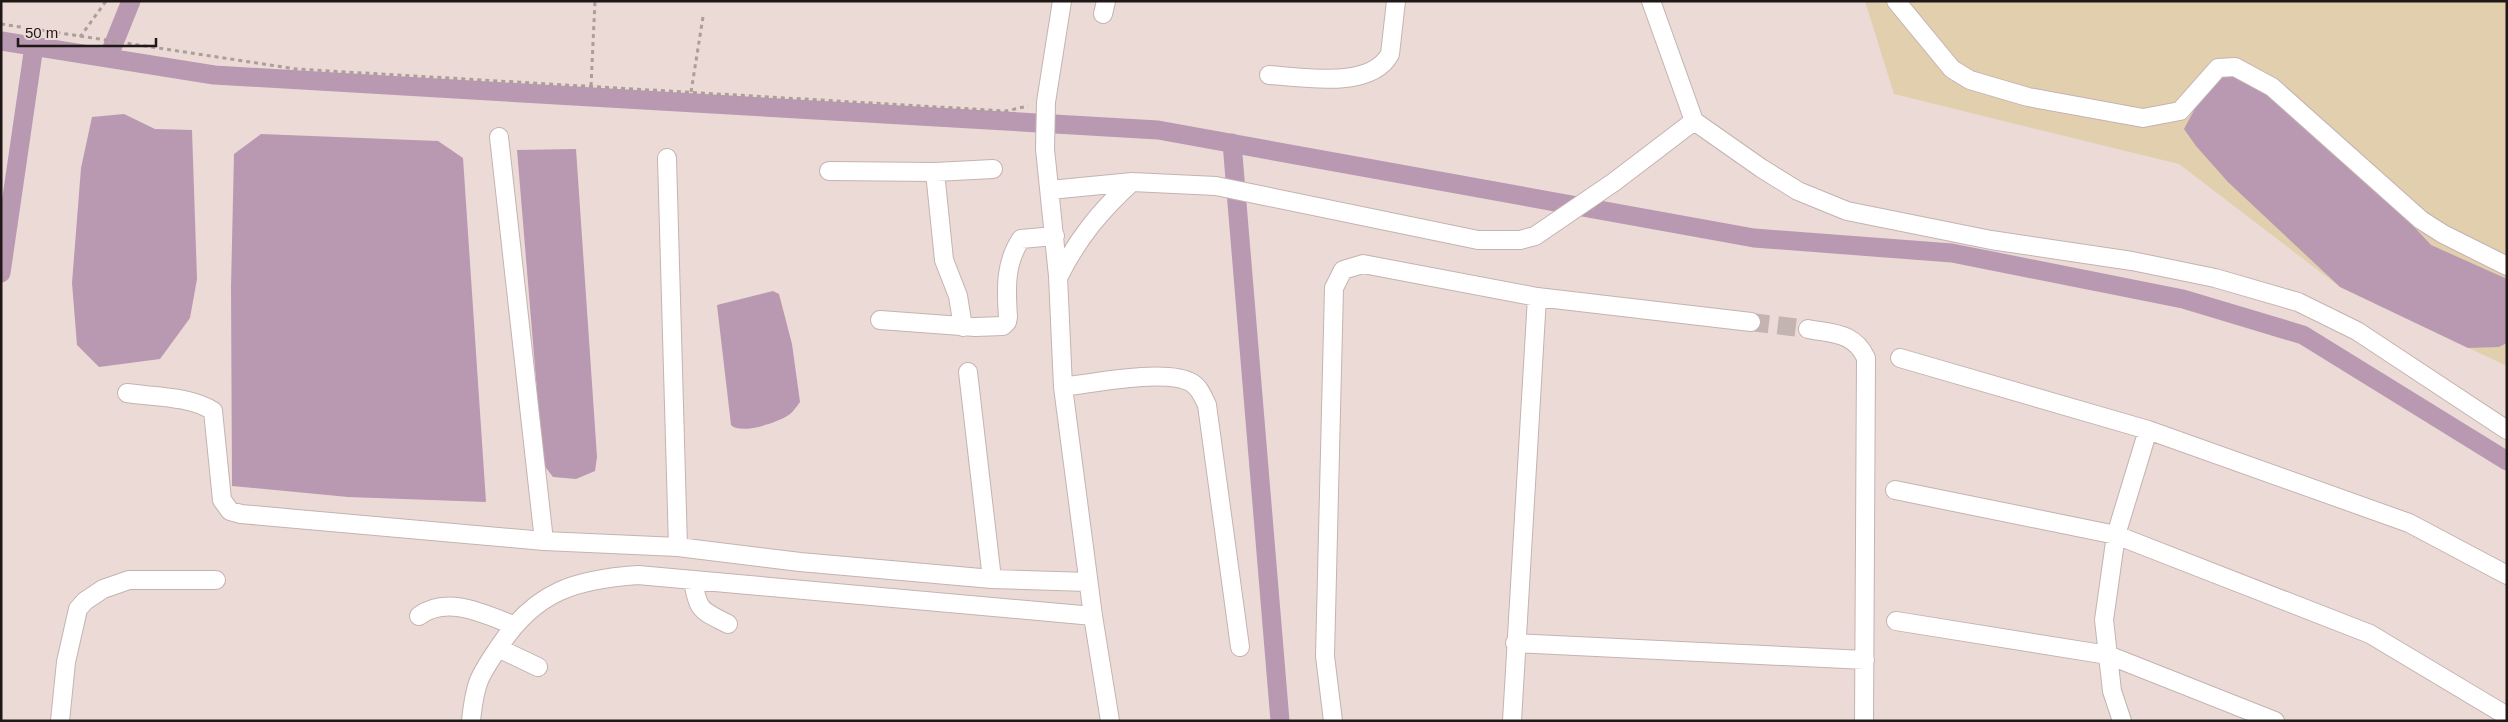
<svg xmlns="http://www.w3.org/2000/svg" width="2508" height="722" font-family="Arial,sans-serif">
<rect width="100%" height="100%" fill="#ecdad7"/>
<path fill="#e1cfae" d="M1865,1H2507V366L2340,287L2179,164L1894,94Z"/>
<path fill="#b999b1" d="M2221,76L2250,77L2364,173L2431,245L2507,279V343L2499,347L2468,348L2340,287L2228,182L2196,146L2184,129L2200,99Z
M124,114L155,129L192,130L197,279L190,318L160,359L99,367L77,345L72,283L81,168L92,117Z
M261,134L438,141L463,158L486,502L348,497L232,486L231,287L234,154Z
M576,149L597,457L595,471L576,479L553,477L543,464L517,150Z
M773,291L779,294L792,344L800,402C796,407 793,413 787,416C776,423 740,435 731,425L717,305Z"/>
<g fill="none" stroke-linecap="round" stroke-linejoin="round">
<path stroke="#b999b1" stroke-width="19" d="M1,41L214,75L1158,130L1754,238L1952,253L2183,299L2303,335L2507,461
M108,58L131,1
M1232,143L1280,721
M1,273L34,46"/>
<path stroke="#c3b3b1" stroke-width="18" stroke-dasharray="18 9" stroke-linecap="butt" d="M1751,322L1808,329"/>
<defs>
<path id="minor" d="M1062,1L1046,102L1045,149L1058,276L1063,387L1093,616L1110,721
M1896,1L1952,69L1970,80L2028,97L2143,118L2180,111L2218,68L2235,67L2272,87L2421,220L2443,234L2507,266
M1103,14L1106,1
M1269,75C1302,77 1371,90 1390,54L1396,1
M1694,121L1761,168L1798,191L1847,211L1991,240L2132,261L2215,278L2298,302L2357,331L2507,430
M499,137L544,541
M667,158L678,547
M829,171L935,172L944,260L958,296L963,327
M935,172L993,169
M1050,190L1132,182L1216,186L1478,240H1520L1535,236L1614,182L1694,121L1651,1
M1059,276C1078,238 1101,210 1132,182
M880,320L975,327L1003,326L1007,322L1008,317C1006,288 1005,263 1021,239L1055,236
M1808,329C1833,334 1854,332 1866,358L1864,721
M1900,358L2148,430L2409,523L2507,575
M968,372L992,579
M1063,387C1093,383 1168,368 1192,383C1200,388 1203,397 1207,405L1240,647
M127,393C154,397 190,396 213,411L222,500L230,511L241,514L544,541L678,547L800,562L992,579L1088,582
M1895,490L2116,535L2370,634L2507,716
M693,580C698,612 701,610 728,624
M419,616C447,595 484,614 513,625
M1896,621L2108,655L2275,721
M1515,643L1865,660
M498,648L538,667
M60,721L66,662L78,609L85,601L103,589L129,580H216
M471,721C475,682 479,676 501,644C536,591 577,579 638,575L1093,616
M1333,721L1325,656L1334,288L1343,270L1363,264L1537,297L1751,322
M1512,721L1537,297
M2122,721L2112,691L2104,620L2116,535L2148,430"/>
</defs>
<use href="#minor" stroke="#c4b3b0" stroke-width="20"/>
<path stroke="#ac9e9b" stroke-width="3" stroke-dasharray="4 4" stroke-linecap="butt" d="M1,24L296,69L1006,111L1028,106
M80,37L106,1
M591,86L595,1
M691,92L703,17"/>
<use href="#minor" stroke="#fff" stroke-width="18"/>
</g>
<rect width="2508" height="722" fill="none" stroke="#1f1817" stroke-width="5"/>
<path d="M18 38v8h138v-8" fill="none" stroke="#1f1817" stroke-width="2.5"/>
<text x="25" y="38" font-size="15" fill="#1f1817" stroke="#ecdad7" stroke-width="4" paint-order="stroke">50 m</text>
</svg>
